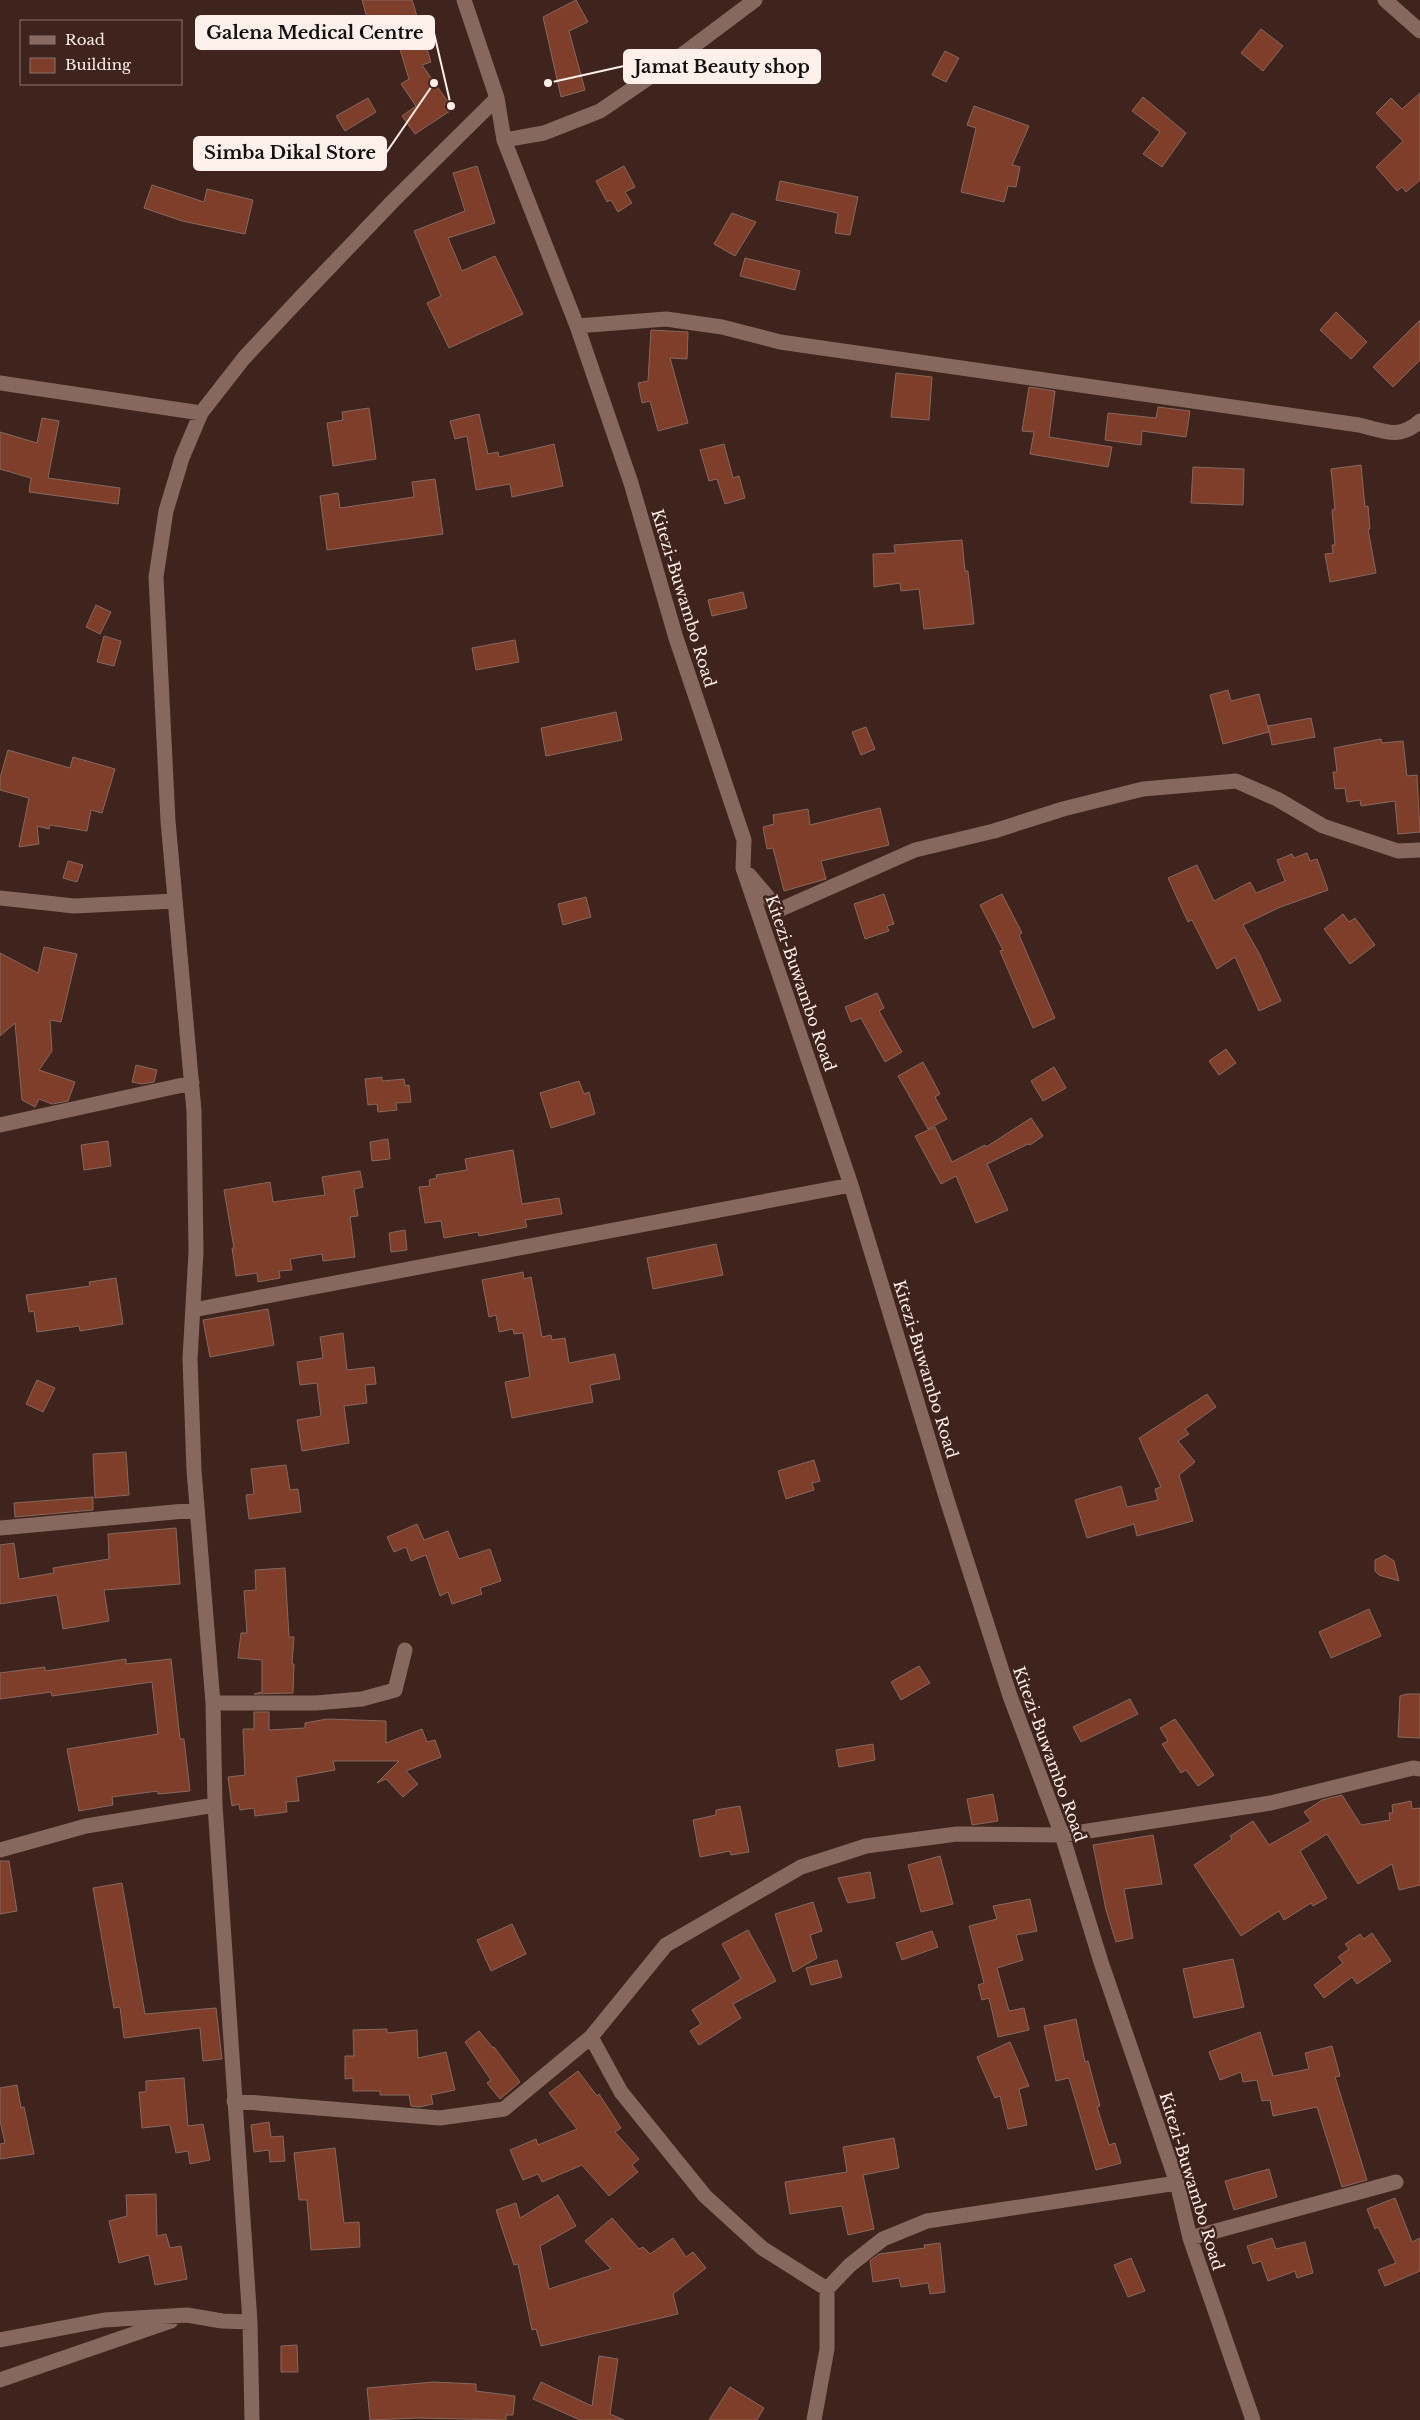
<svg xmlns="http://www.w3.org/2000/svg" width="1420" height="2420" font-family="'Libre Baskerville',serif">
<rect width="100%" height="100%" fill="#3e241c"/>
<path fill="#7f3e29" stroke="#86685f" d="M362,0H412L431,62L422,65L453,109L415,134L402,116L416,106L401,84L409,79L395,33L373,39Z
M576,0L588,22L569,31L585,90L561,97L543,17Z
M1261,29L1283,46L1263,71L1241,53Z
M945,51L959,58L946,82L932,75Z
M1420,93V180L1406,192L1402,187L1397,191L1376,167L1403,141L1376,113L1391,98L1402,109Z
M1143,97L1186,133L1162,167L1143,154L1160,132L1132,111Z
M368,98L376,112L345,131L336,116Z
M974,106L1029,126L1012,165L1020,167L1016,187L1008,186L1004,202L961,192L976,128L967,125Z
M477,166L495,223L448,238L462,271L495,256L523,314L449,348L427,303L441,296L414,231L465,211L453,173Z
M624,166L635,187L625,192L632,203L618,212L611,200L607,202L596,181Z
M780,181L858,197L850,235L835,233L838,213L776,200Z
M152,185L204,202L207,189L253,200L245,234L182,221L144,208Z
M732,213L756,222L735,256L714,244Z
M745,258L800,271L795,290L740,276Z
M1336,312L1367,342L1351,359L1320,330Z
M1420,320V360L1393,387L1373,367Z
M651,330L688,332L687,359L670,358L688,423L658,431L650,401L642,403L638,383L648,381Z
M896,373L932,377L929,420L891,417Z
M1029,387L1055,391L1049,437L1112,447L1108,467L1030,454L1034,432L1022,431Z
M1158,407L1190,411L1186,437L1142,431L1141,445L1105,440L1108,413L1156,418Z
M369,408L376,459L333,466L327,423L343,420L342,412Z
M479,414L488,454L498,452L499,457L554,444L563,486L512,497L510,484L476,490L467,436L455,439L450,421Z
M42,418L59,421L48,478L120,488L118,504L29,492L31,478L0,469V432L37,443Z
M724,444L733,478L739,476L745,498L725,504L717,479L709,481L700,450Z
M1361,465L1365,507L1368,506L1370,529H1368L1376,573L1330,582L1325,554L1333,553L1332,545H1335L1332,510L1335,509L1331,469Z
M1193,467L1244,469L1243,505L1191,503Z
M435,479L443,534L327,550L320,496L338,493L340,508L414,497L412,482Z
M962,540L965,571H968L974,624L924,629L919,589L901,591L900,583L874,587L873,554L895,553L894,545Z
M743,592L747,608L712,616L708,600Z
M96,605L111,612L100,634L86,627Z
M104,636L121,641L114,666L97,662Z
M515,640L519,662L476,670L472,648Z
M1228,690L1231,701L1259,694L1269,732L1223,744L1210,695Z
M616,712L622,740L546,756L541,728Z
M1311,718L1315,737L1272,745L1268,726Z
M866,727L875,749L861,755L852,732Z
M1381,739L1382,743L1403,741L1407,776L1417,775L1420,832L1398,834L1395,801L1361,806L1360,800L1347,802L1345,788L1335,789L1333,772H1337L1334,748Z
M8,750L70,768L73,757L115,769L102,813L91,810L87,831L50,825L49,829L37,826L39,844L19,847L29,798L0,790V778Z
M880,808L889,845L821,861L826,879L784,891L773,848L767,849L763,827L774,824L773,815L808,809L810,825Z
M1307,853L1310,861L1317,859L1328,890L1278,908L1243,925L1260,955L1281,1001L1259,1011L1235,957L1217,969L1192,920L1188,922L1168,878L1197,865L1214,901L1250,882L1256,893L1285,881L1277,860L1292,854L1294,858Z
M68,861L83,865L77,882L63,878Z
M884,894L894,924L887,926L889,931L865,939L854,904Z
M1002,894L1022,933L1019,935L1055,1018L1033,1028L1000,951L1003,950L980,905Z
M586,897L591,917L563,925L558,904Z
M1343,914L1349,922L1355,918L1375,945L1350,964L1324,929Z
M44,947L77,954L61,1022L50,1020L52,1051L39,1070L75,1082L68,1101L52,1104L39,1099L35,1107L22,1100L15,1023L0,1036V953L38,973Z
M877,993L884,1008L879,1011L902,1052L885,1062L861,1018L851,1022L845,1007Z
M1226,1049L1236,1063L1219,1075L1209,1061Z
M923,1062L940,1094L935,1097L947,1119L928,1129L898,1076Z
M136,1065L157,1070L154,1082L142,1084L132,1082Z
M1054,1067L1066,1088L1043,1101L1031,1081Z
M382,1077V1081L404,1079L405,1086L409,1085L411,1102L396,1103L397,1110L378,1112L377,1104L368,1105L365,1079Z
M579,1081L584,1094L589,1092L595,1114L551,1128L540,1093Z
M1031,1118L1043,1136L1030,1145L1028,1144L987,1164L1008,1210L976,1223L956,1176L941,1184L915,1136L935,1127L952,1162L985,1145L986,1147Z
M388,1139L390,1159L372,1161L370,1142Z
M108,1141L111,1166L84,1170L81,1145Z
M513,1150L522,1204L559,1198L562,1214L525,1220L527,1227L479,1236L478,1232L444,1238L441,1221L425,1223L419,1187L430,1186L429,1180L437,1178L436,1175L467,1170L465,1159Z
M360,1171L363,1187L354,1189L358,1216L350,1217L355,1257L323,1261L322,1254L290,1259L292,1270L279,1271L280,1278L258,1282L257,1273L236,1276L232,1248H234L224,1190L270,1182L273,1202L325,1195L322,1177Z
M405,1230L407,1250L391,1252L389,1233Z
M716,1244L723,1275L653,1289L647,1258Z
M523,1272L524,1279L531,1277L542,1337L551,1335L552,1340L565,1338L569,1363L615,1354L620,1379L590,1385L593,1402L512,1418L505,1382L530,1377L523,1333L514,1334L513,1329L499,1332L496,1315L489,1317L482,1280Z
M116,1278L123,1324L80,1331L79,1326L37,1332L34,1311L29,1312L26,1295L90,1286L89,1282Z
M268,1309L274,1345L210,1357L203,1320Z
M343,1333L347,1370L374,1367L376,1384L365,1385L367,1403L344,1406L349,1443L302,1451L297,1420L321,1416L317,1383L300,1385L297,1362L323,1358L320,1337Z
M37,1380L55,1388L43,1412L26,1404Z
M1207,1394L1216,1407L1185,1429L1189,1434L1178,1441L1195,1462L1179,1475L1193,1521L1137,1536L1134,1524L1087,1538L1075,1500L1121,1486L1127,1507L1158,1500L1155,1489L1161,1487L1139,1438Z
M126,1452L129,1495L95,1498L93,1454Z
M814,1460L820,1481L812,1483L814,1490L786,1499L778,1471Z
M286,1465L290,1490L298,1489L301,1512L249,1519L246,1495L254,1494L251,1469Z
M93,1497V1510L15,1517L14,1503Z
M417,1524L424,1540L448,1531L459,1559L490,1549L501,1581L480,1588L482,1594L452,1604L448,1592L440,1596L426,1555L411,1561L406,1547L394,1552L387,1537Z
M176,1528L180,1584L104,1590L109,1621L63,1629L57,1595L0,1604V1545L14,1543L19,1579L54,1573L53,1568L109,1559L108,1534Z
M1385,1555L1394,1561L1399,1581L1379,1575L1375,1571V1560Z
M285,1568L289,1637H294L292,1664H294L293,1693L254,1694L262,1692V1660L238,1658L241,1633H247L244,1591L256,1590L255,1570Z
M1369,1609L1381,1636L1331,1658L1319,1632Z
M126,1659V1664L171,1659L180,1739H184L190,1791L158,1794V1791L112,1797L113,1805L79,1811L67,1749L158,1734L152,1682L52,1696L51,1692L0,1699V1673L45,1667V1671Z
M919,1666L930,1683L901,1700L891,1682Z
M1407,1694H1420V1738L1398,1737L1400,1696Z
M1130,1699L1138,1714L1081,1742L1073,1727Z
M254,1712H269V1730L305,1728V1723L327,1719L386,1721V1743L422,1729L427,1742L435,1740L441,1757L406,1771L418,1784L403,1797L386,1779L377,1783L399,1761H333L335,1770L296,1777L299,1801L286,1802L287,1812L255,1816L254,1808L240,1810L239,1804L232,1806L228,1777L245,1775L243,1729H254Z
M1175,1719L1214,1775L1198,1786L1186,1770L1181,1773L1162,1744L1168,1741L1160,1728Z
M873,1744L875,1760L839,1767L836,1750Z
M993,1794L998,1821L972,1825L967,1799Z
M1342,1795L1361,1825L1390,1820L1389,1813H1393L1392,1805L1411,1801L1412,1809L1420,1808V1885L1399,1890L1392,1864L1358,1884L1327,1834L1300,1851L1327,1898L1313,1906L1311,1903L1284,1920L1279,1911L1241,1936L1194,1865L1232,1839L1230,1836L1253,1821L1269,1845L1311,1821L1304,1812L1322,1800Z
M740,1806L749,1852L731,1855L730,1851L700,1857L693,1820L716,1815V1810Z
M1153,1835L1162,1884L1124,1889L1133,1938L1116,1942L1106,1910L1093,1845Z
M940,1856L953,1904L921,1912L908,1865Z
M0,1861H9L17,1911L0,1914Z
M870,1872L875,1898L848,1903L838,1878Z
M122,1883L145,2014L216,2008L222,2059L203,2061L200,2028L124,2038L120,2007L114,2008L93,1888Z
M1030,1899L1037,1931L1016,1935L1023,1960L997,1968L1009,2011L1024,2008L1029,2030L998,2037L989,1998L982,2000L978,1985L984,1983L969,1926L997,1919L993,1906Z
M813,1902L822,1931L810,1935L817,1958L793,1972L775,1914Z
M512,1924L526,1954L491,1971L477,1940Z
M748,1930L776,1981L733,2004L741,2018L699,2045L690,2031L701,2024L692,2010L741,1979L722,1944Z
M932,1931L938,1947L902,1960L896,1943Z
M1372,1933L1391,1961L1357,1984L1352,1977L1324,1998L1314,1985L1343,1963L1338,1957L1349,1949L1345,1944L1360,1934L1364,1939Z
M1233,1959L1244,2007L1194,2018L1183,1969Z
M837,1960L842,1977L811,1985L806,1968Z
M1076,2019L1085,2062L1088,2061L1100,2106L1097,2107L1109,2145L1115,2143L1121,2163L1096,2170L1069,2078L1056,2081L1044,2026Z
M387,2029V2033L417,2030L418,2058L446,2052L455,2090L431,2095L433,2104L419,2107L411,2106L409,2095H380V2091H353V2078L345,2079V2056H354L353,2030Z
M479,2031L493,2048L494,2047L520,2082L500,2099L487,2083L491,2080L465,2042Z
M1260,2032L1273,2076L1309,2069L1305,2053L1332,2046L1340,2076L1335,2077L1367,2180L1342,2187L1317,2107L1273,2116L1270,2100L1262,2101L1257,2080L1243,2082L1241,2072L1220,2080L1209,2052Z
M1010,2042L1029,2086L1019,2089L1027,2125L1008,2129L1000,2096L995,2098L977,2057Z
M578,2071L597,2096L599,2094L621,2128L615,2132L639,2159L632,2165L638,2172L609,2196L582,2165L542,2182L538,2174L523,2180L510,2150L536,2139L538,2145L577,2129L549,2093Z
M184,2078L188,2126L203,2124L210,2160L190,2164L188,2151L176,2153L170,2125L142,2128L139,2092H146V2081Z
M17,2085L21,2108L24,2107L34,2154L0,2159V2144L5,2143L0,2121V2088Z
M269,2122L271,2137L283,2136L285,2161L270,2162L269,2150L254,2152L251,2125Z
M894,2138L899,2168L863,2175L874,2229L848,2235L842,2206L790,2214L785,2182L847,2172L843,2147Z
M335,2148L344,2223L359,2222L360,2247L311,2250L307,2200H299L294,2153Z
M1269,2169L1277,2197L1234,2210L1225,2181Z
M156,2194L157,2236L166,2234L170,2248L181,2246L187,2279L155,2285L149,2255L119,2263L109,2221L127,2216L126,2195Z
M558,2195L576,2226L540,2246L549,2289L611,2269L585,2241L612,2218L639,2249L643,2247L650,2254L673,2238L686,2257L693,2252L706,2268L673,2294L678,2314L541,2346L536,2329L532,2330L518,2264L514,2265L496,2210L516,2203L520,2218Z
M1395,2198L1412,2242L1420,2238V2271L1385,2286L1378,2270L1396,2263L1378,2227L1375,2229L1367,2209Z
M1272,2238L1276,2249L1305,2242L1313,2273L1297,2278L1295,2271L1268,2281L1261,2261L1253,2264L1247,2246Z
M940,2243L945,2292L930,2294L928,2283L901,2287L899,2278L873,2282L870,2261L879,2254L925,2248L924,2245Z
M1131,2258L1145,2291L1128,2297L1114,2265Z
M297,2345L298,2372H281V2346Z
M599,2356L618,2359L610,2414L624,2420H580L533,2399L541,2382L592,2406Z
M433,2382L476,2384V2391L515,2396L513,2415H506V2420L418,2418L370,2420L367,2388Z
M730,2387L764,2408L757,2420H709Z"/>
<g fill="none" stroke-linecap="round" stroke-linejoin="round">
<path stroke="#86685e" stroke-width="15" d="M464,0L497,98L504,140L577,326L631,483L676,638L744,840L743,868L851,1185L947,1500L1010,1696L1062,1835L1101,1962L1177,2183L1190,2238L1253,2420
M1385,0L1420,31
M504,140L544,133L600,111L679,57L755,0
M577,326L666,319L722,327L780,342L1359,425C1384,431 1399,440 1420,421
M0,383L201,413
M749,875L779,910L915,850L994,831L1063,809L1143,789L1236,781L1277,799L1323,826L1398,851L1420,850
M0,898L74,906L175,901
M0,1125L192,1083
M193,1310L851,1185
M0,1528L196,1510
M213,1703H316L362,1699L395,1690L405,1650
M0,1850L86,1826L215,1805
M591,2037L621,2092L705,2196L762,2248L827,2289V2349L814,2420
M234,2101L440,2118L504,2109L591,2037L666,1945L801,1867L866,1846L957,1834L1062,1835L1271,1803L1413,1768L1420,1769
M1190,2238L1396,2182
M827,2289L850,2265L883,2239L927,2221L1177,2183
M0,2340L104,2320L187,2315L222,2321L250,2322
M0,2380L171,2321
M252,2420L250,2322L215,1805L213,1703L194,1470L190,1359L196,1252L194,1111L168,821L156,577L166,511L182,458L201,413L244,358L303,295L394,200L497,98"/>
</g>
<g text-anchor="middle" dominant-baseline="central" stroke-width="5" stroke-linejoin="round" paint-order="stroke">
<g font-size="16" fill="#fdefea" stroke="#3e241c">
<text transform="translate(684 598) rotate(73)">Kitezi-Buwambo Road</text>
<text transform="translate(801 983) rotate(71)">Kitezi-Buwambo Road</text>
<text transform="translate(926 1369) rotate(73)">Kitezi-Buwambo Road</text>
<text transform="translate(1050 1754) rotate(70)">Kitezi-Buwambo Road</text>
<text transform="translate(1192 2181) rotate(73)">Kitezi-Buwambo Road</text>
</g>
</g>
<path fill="none" stroke="#fdefea" stroke-width="2" d="M451 106L434 33M548 83L624 66M434 83L386 153"/>
<g fill="#fdefea" stroke="#3e241c" stroke-width="2">
<circle cx="451" cy="106" r="5"/>
<circle cx="548" cy="83" r="5"/>
<circle cx="434" cy="83" r="5"/>
</g>
<g fill="#fdefea" stroke="#fdefea" stroke-width="2">
<rect x="196" y="16" width="238" height="33" rx="5"/>
<rect x="624" y="50" width="196" height="33" rx="5"/>
<rect x="194" y="137" width="192" height="33" rx="5"/>
</g>
<g font-size="18" text-anchor="middle" font-weight="bold" fill="#111">
<text x="315" y="39">Galena Medical Centre</text>
<text x="722" y="73">Jamat Beauty shop</text>
<text x="290" y="159">Simba Dikal Store</text>
</g>
<rect x="20" y="20" width="162" height="65" fill="#3e241c" stroke="#8a756e"/>
<rect x="30" y="36" width="25" height="8" fill="#86685e" stroke="#8a756e"/>
<text x="65" y="45" font-size="15" fill="#fdefea">Road</text>
<rect x="30" y="58" width="25" height="15" fill="#7f3e29" stroke="#8a756e"/>
<text x="65" y="70" font-size="15" fill="#fdefea">Building</text>
</svg>
